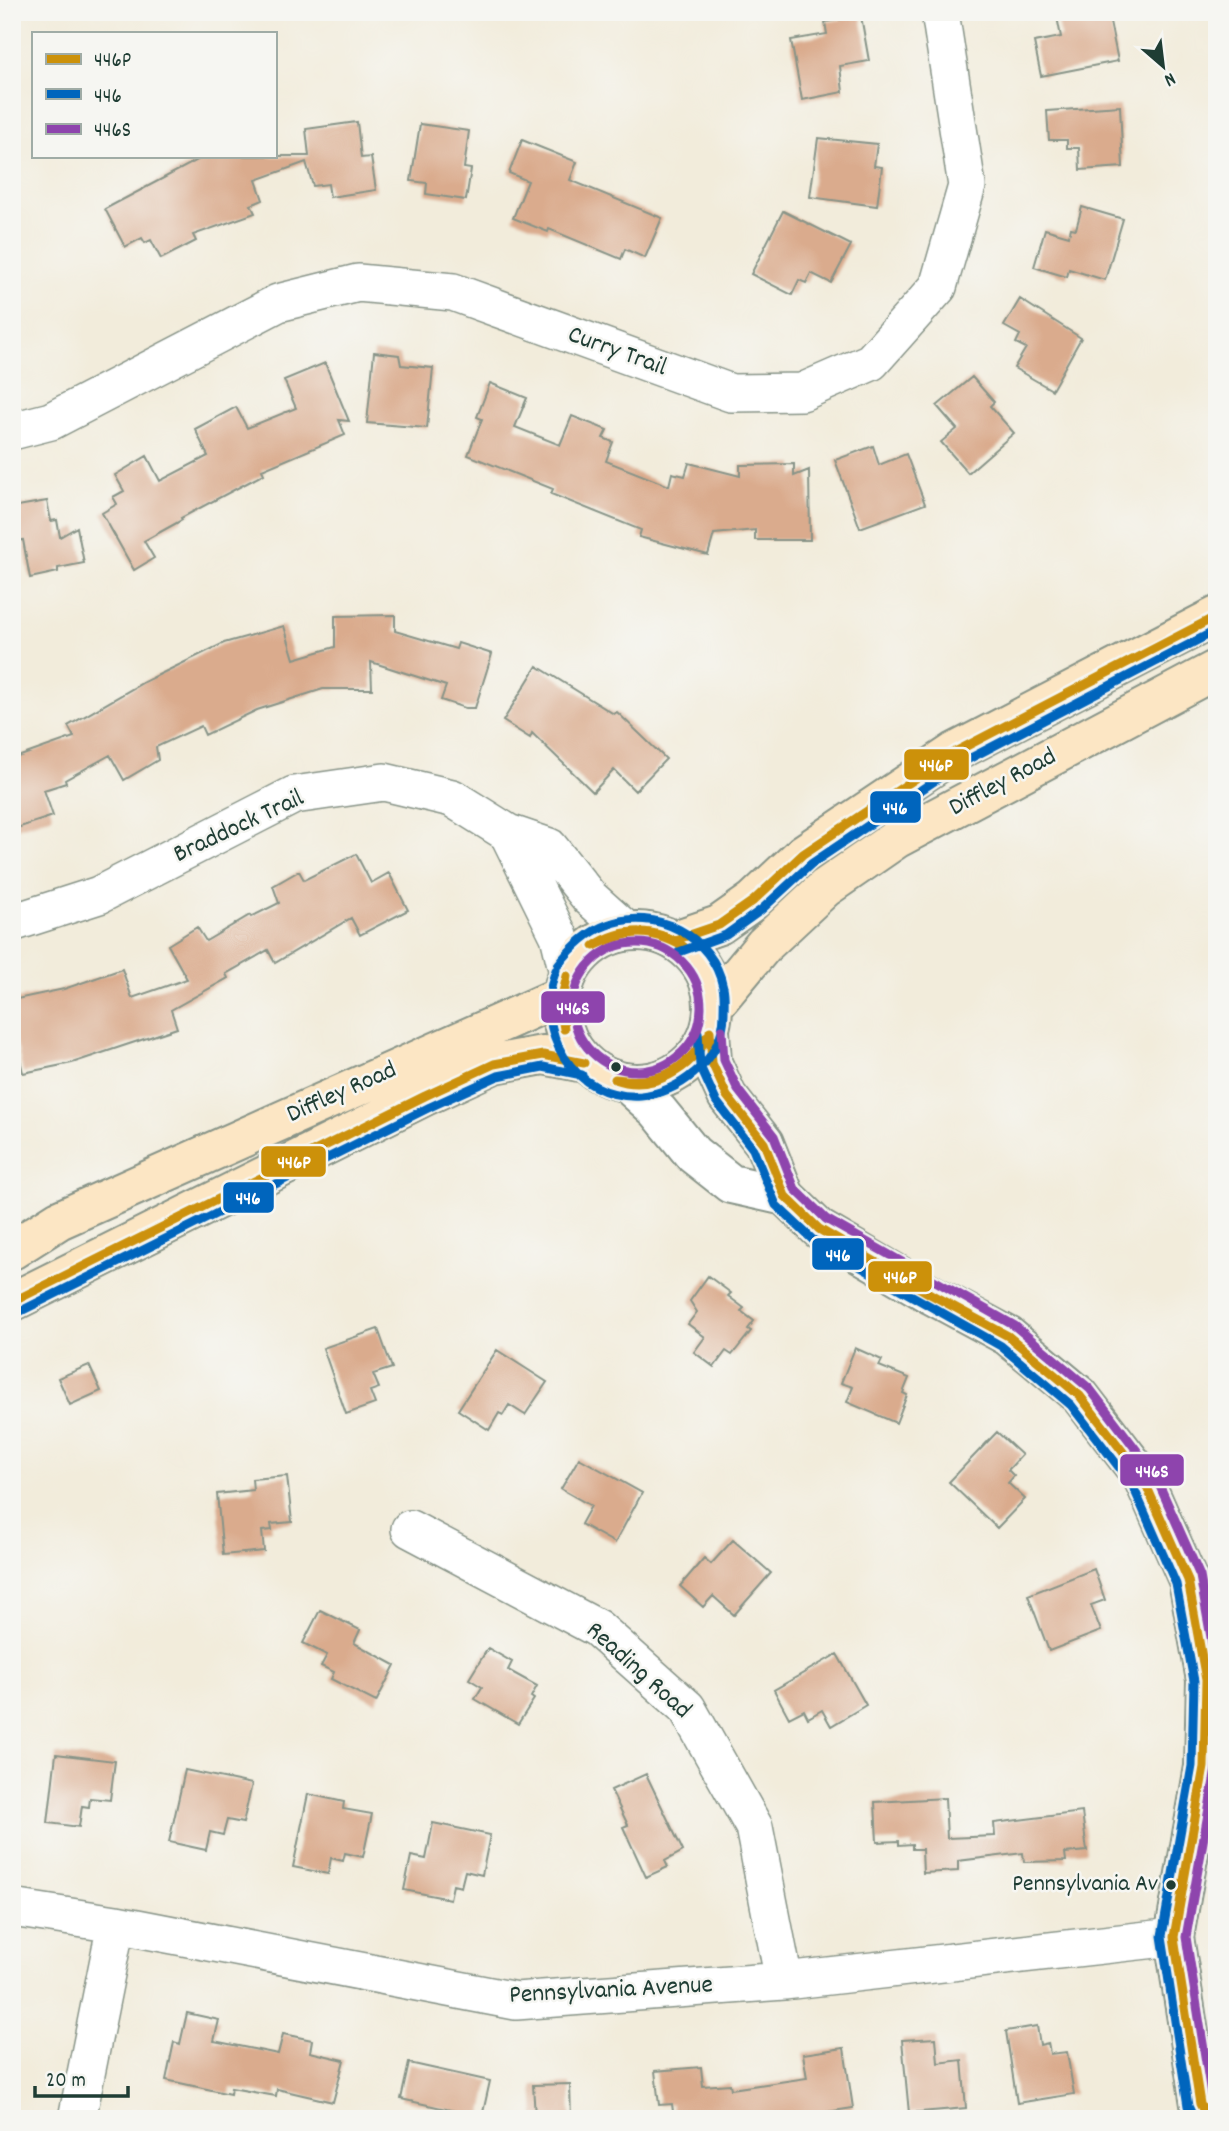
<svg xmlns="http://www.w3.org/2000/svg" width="1229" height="2131" font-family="Dekko,sans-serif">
<rect width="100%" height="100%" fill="#f6f6f2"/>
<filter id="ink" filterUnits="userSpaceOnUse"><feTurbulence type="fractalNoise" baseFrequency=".0143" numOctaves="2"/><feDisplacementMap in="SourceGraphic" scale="14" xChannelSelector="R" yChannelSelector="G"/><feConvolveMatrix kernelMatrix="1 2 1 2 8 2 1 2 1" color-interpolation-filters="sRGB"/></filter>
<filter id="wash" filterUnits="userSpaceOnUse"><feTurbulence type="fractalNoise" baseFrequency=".00686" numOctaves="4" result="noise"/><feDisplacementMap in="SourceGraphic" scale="28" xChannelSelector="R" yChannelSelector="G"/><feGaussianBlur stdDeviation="1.57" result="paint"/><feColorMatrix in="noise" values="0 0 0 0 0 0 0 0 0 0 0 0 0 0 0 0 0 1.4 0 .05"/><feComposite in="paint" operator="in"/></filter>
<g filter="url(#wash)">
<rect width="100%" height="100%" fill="#f2ecdb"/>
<g id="blocks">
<path fill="#daab8d" d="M1080,12H1108L1118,61L1041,76L1034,42L1061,37L1057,17Z
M861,16L869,61L840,66L843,92L802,100L791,40L827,34L825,22Z
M1120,106L1123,167L1080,170L1079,148H1067V140H1049L1047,111Z
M357,122L361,158L371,157L376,190L330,197L328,184L313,186L306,162L256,180L263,200L251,205L255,213L193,235L196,241L161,259L151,240L145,243L142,238L125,247L105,209L205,156H309L306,129Z
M420,124L469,131L464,168L471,169L466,200L426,194L427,183L411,181Z
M818,138L877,144L874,166L882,167L877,206L810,197Z
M522,140L577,162L570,180L662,218L645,258L625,249L621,259L549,229L548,232L513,218L528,181L509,173Z
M1082,207L1123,219L1105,280L1069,269L1067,277L1034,267L1045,229L1069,236L1071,228L1076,229Z
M783,211L851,245L831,283L811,273L806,283L799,280L792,295L751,274Z
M1020,299L1081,338L1052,390L1014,368L1026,348L1016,343L1020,335L1004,326Z
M374,352L399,355L401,365L433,368L427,428L367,423Z
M325,363L349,421L339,420L345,435L262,470L264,474L181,518L182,520L144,541L154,558L134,570L102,513L117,504L113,497L124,491L115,475L147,456L160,481L208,456L195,429L236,407L247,428L296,408L284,380Z
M972,377L994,402L990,406L1014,433L968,473L941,442L957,429L937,406Z
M490,383L527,398L515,427L560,445L572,416L607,430L603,438L613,442L606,461L669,486L672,473L685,476L689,463L740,476V465L794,464V476L809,470L810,540H755V530L714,534L708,555L639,537L641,530L551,494L553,489L468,455L482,419L477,417Z
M873,446L879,465L906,454L925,504L860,528L835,460Z
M47,501L51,521L57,520L60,537L77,527L84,563L58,568V572L30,578L23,540L17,541L12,507Z
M395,615V631L456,649L458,643L492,654L475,708H465L441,700L446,686L371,662L372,689H323L257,710L205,735L201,726L156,747L158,760L124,780L110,755L65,780L66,783L44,790L53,816L17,828L12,814V759L74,737L68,726L144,682L224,643L284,626L294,659L335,647V616Z
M537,666L614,714L617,712L666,759L635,791L614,770L593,792L532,733L530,738L503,721Z
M356,854L371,883L389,873L408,910L360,935L351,918L275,963L268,950L226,974L228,978L171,1010L177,1028L72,1063L23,1073L12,1023V1000L64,989L122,969L132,998L187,979L168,945L197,927L206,941L250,915L251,917L279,903L273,886L299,871L304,880Z
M708,1276L731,1293L728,1296L744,1308L741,1311L754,1321L748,1329L751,1331L732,1355L726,1351L714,1367L694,1352L705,1337L688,1324L697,1312L690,1301Z
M378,1329L392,1368L373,1374L379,1388L370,1391L375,1404L346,1414L323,1348Z
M855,1348L882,1360L879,1366L909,1378L903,1393L907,1395L896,1423L847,1402L853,1387L841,1383Z
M497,1350L547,1382L525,1415L509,1405L503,1415L499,1413L489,1430L458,1410Z
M89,1365L101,1391L70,1405L58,1378Z
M997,1432L1022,1455L1008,1470L1014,1476L1008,1483L1025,1499L997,1528L949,1482Z
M579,1458L642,1493L615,1543L581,1524L591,1506L561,1489Z
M287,1476L292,1522L271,1524L272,1530L262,1531L264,1551L223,1555L217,1494L253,1490L252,1479Z
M733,1540L771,1573L734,1615L713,1596L703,1607L680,1586L704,1558L711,1564Z
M1094,1569L1105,1600L1091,1605L1101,1631L1049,1651L1028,1595Z
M320,1610L360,1630L354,1643L395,1665L376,1702L331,1679L334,1672L321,1666L327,1655L303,1643Z
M488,1648L512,1662L508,1670L537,1686L531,1697L534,1699L518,1724L475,1699L482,1687L469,1679Z
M837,1654L866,1705L831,1726L822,1710L808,1718L804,1710L789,1718L774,1690Z
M56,1754L115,1761L110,1800L90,1798L89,1807L82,1806L79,1827L48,1823Z
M185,1770L252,1784L243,1823L227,1820L223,1835L210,1832L206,1850L169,1842Z
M646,1774L683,1851L665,1861L668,1867L646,1877L623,1827L628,1825L611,1790Z
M308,1794L344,1802L343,1809L372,1814L363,1857L345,1853L343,1861L331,1858L328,1874L293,1867Z
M945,1798L947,1838L995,1836L994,1823L1082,1812L1087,1851L1065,1853L1066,1861L1024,1862L1023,1853L958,1861V1871L923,1873L922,1849H912V1844L899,1845V1841L877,1842L875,1802Z
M433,1823L490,1835L482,1875L465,1871L461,1887L453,1885L450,1899L404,1890L411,1856L426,1859Z
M187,2013L219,2020L214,2041L278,2054L283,2034L312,2040L310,2052L344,2060L333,2102L277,2089L276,2096L231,2088L230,2094L166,2080L174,2042L180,2044Z
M1037,2026L1040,2045L1048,2043L1050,2054L1067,2052L1074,2094L1017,2103L1006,2031Z
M936,2038L938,2063L962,2060L966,2108L909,2113L902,2040Z
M844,2048L853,2108L782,2119H674L672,2104L659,2105L655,2071L701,2067L703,2086L730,2084L731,2089L807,2078L803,2054Z
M409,2063L490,2081L482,2117L401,2099Z
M570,2084L571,2119H541V2116H535L533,2085Z"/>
</g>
</g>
<g filter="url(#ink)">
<use href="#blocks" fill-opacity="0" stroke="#889488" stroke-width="2"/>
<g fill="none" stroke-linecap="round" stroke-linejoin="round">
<defs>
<path id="minor" d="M12,431L51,421L278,303L358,283L453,292L731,393L802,392L871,362L938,287L967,186L940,12
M508,833L559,936L568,973
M12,923L99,895L294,795L384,782L452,798L508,833L549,847L589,897L627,931
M410,1529L597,1628L687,1708L754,1827L784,1981
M12,1908L116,1924L516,2001L784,1981L1174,1937
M77,2119L116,1924"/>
<path id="tertiary" d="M710,1031L712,1063L727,1096L764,1143L785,1196L819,1229L932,1295L1008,1336L1080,1396L1143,1478L1188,1580L1206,1680L1204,1767L1174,1937L1200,2104L1208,2119
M628,1084L658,1111L693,1154L731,1184L785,1196"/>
<path id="secondary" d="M561 1007a76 76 0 1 1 152 0a76 76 0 1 1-152 0Z
M675,940L719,925L753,901L803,854L955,752L1217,616
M714,1005L764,945L825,888L896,839L1217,669
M12,1250L59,1220L561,996
M12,1302L425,1096L494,1064L543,1055L584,1063"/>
</defs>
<use href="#minor" stroke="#889488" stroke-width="40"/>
<use href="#tertiary" stroke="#889488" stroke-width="42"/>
<use href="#secondary" stroke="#889488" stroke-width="42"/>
<use href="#minor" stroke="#fff" stroke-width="37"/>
<use href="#tertiary" stroke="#fff" stroke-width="38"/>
<use href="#secondary" stroke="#fce6c4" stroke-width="38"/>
<defs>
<path id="bus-1" d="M675,940L719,925L753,901L803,854L955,752L1217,616
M594,946C623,927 656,927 684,947
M594,946C629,929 650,928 684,947
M564,1029L560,1004L567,976
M564,1029L562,1008L567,976
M710,1031L712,1063L727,1096L764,1143L785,1196L819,1229L932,1295L1008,1336L1080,1396L1143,1478L1188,1580L1206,1680L1204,1767L1174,1937L1200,2104L1208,2119
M615,1079C658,1085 683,1073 707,1036
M615,1079C651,1092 692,1070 707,1036
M12,1302L425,1096L494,1064L543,1055L584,1063"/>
<path id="bus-2" d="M679,952L726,935L761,910L811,864L961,763L1217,630
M556,970C533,1030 572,1100 641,1096C660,1094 679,1086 694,1073C712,1059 724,1037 724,1013C724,1004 725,996 723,987C713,936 655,906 607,925C587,932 571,948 558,965
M698,1032L700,1066L716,1101L753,1149L776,1205L813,1240L1001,1346L1071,1405L1132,1484L1176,1584L1194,1681L1192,1766L1162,1936L1188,2106L1194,2119
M17,1313L430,1107L498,1076L543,1067L582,1075"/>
<path id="bus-3" d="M573 1007a64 64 0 1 1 128 0a64 64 0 1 1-128 0Z
M722,1030L724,1060L738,1090L774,1136L795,1189L826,1219L1015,1326L1090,1389L1154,1473L1200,1576L1217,1671
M1217,1745L1216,1769L1186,1937L1212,2100L1217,2109"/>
</defs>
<use href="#bus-1" stroke="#f6f6f2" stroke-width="14"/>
<use href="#bus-2" stroke="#f6f6f2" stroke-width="14"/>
<use href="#bus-3" stroke="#f6f6f2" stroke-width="14"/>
<use href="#bus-1" stroke="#cc910a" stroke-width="9"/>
<use href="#bus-2" stroke="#0065bd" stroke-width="9"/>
<use href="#bus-3" stroke="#8e44ad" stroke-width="9"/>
</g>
</g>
<g fill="#1f3d34" stroke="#f6f6f2" stroke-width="2.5">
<circle cx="616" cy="1067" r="6"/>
<circle cx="1171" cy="1885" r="6"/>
</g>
<g text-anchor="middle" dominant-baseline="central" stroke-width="5" stroke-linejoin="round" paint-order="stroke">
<g font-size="24" fill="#1f3d34" stroke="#f6f6f2" text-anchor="end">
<text x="1158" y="1885">Pennsylvania Av</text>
</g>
<g font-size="26" fill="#1f3d34" stroke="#f6f6f2">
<text transform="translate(617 352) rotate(20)">Curry Trail</text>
<text transform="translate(1003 783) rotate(-28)">Diffley Road</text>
<text transform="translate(239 827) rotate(-25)">Braddock Trail</text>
<text transform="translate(342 1093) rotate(-24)">Diffley Road</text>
<text transform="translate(638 1671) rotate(42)">Reading Road</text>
<text transform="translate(611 1991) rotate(-3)">Pennsylvania Avenue</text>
</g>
</g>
<g stroke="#f6f6f2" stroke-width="2.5">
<rect x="903" y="748" width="67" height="33" rx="7" fill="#cc910a"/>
<rect x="869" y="790" width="53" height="34" rx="7" fill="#0065bd"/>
<rect x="540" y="990" width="66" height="34" rx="7" fill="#8e44ad"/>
<rect x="260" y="1145" width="67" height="33" rx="7" fill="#cc910a"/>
<rect x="222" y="1181" width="53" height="33" rx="7" fill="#0065bd"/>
<rect x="811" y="1237" width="54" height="34" rx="7" fill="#0065bd"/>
<rect x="867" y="1260" width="66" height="33" rx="7" fill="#cc910a"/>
<rect x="1119" y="1453" width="66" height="34" rx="7" fill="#8e44ad"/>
</g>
<g font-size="19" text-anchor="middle" font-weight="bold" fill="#fff">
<text x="936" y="771">446P</text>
<text x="895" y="814">446</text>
<text x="573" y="1014">446S</text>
<text x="294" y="1168">446P</text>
<text x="248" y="1204">446</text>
<text x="838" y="1261">446</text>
<text x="900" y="1283">446P</text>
<text x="1152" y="1477">446S</text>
</g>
<rect width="1229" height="2131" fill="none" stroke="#f6f6f2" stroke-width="42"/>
<rect x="32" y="32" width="245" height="126" fill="#f6f6f2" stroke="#a0aca6" stroke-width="2"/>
<rect x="46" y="54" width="35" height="10" fill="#cc910a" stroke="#a0aca6" stroke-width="2"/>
<text x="94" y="66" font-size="21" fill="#1f3d34">446P</text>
<rect x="46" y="89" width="35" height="10" fill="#0065bd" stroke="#a0aca6" stroke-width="2"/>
<text x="94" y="102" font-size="21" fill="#1f3d34">446</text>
<rect x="46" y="124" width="35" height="10" fill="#8e44ad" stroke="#a0aca6" stroke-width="2"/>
<text x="94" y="136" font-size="21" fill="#1f3d34">446S</text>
<g transform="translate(1163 66) rotate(152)" stroke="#f6f6f2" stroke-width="5" paint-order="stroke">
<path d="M0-5L12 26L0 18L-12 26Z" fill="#1f3d34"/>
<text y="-10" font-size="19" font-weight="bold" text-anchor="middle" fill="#1f3d34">N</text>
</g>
<path d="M35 2086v10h93v-10" fill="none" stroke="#1f3d34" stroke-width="3.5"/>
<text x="46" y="2086" font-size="21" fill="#1f3d34" stroke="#f6f6f2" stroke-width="5" paint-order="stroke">20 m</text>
</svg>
